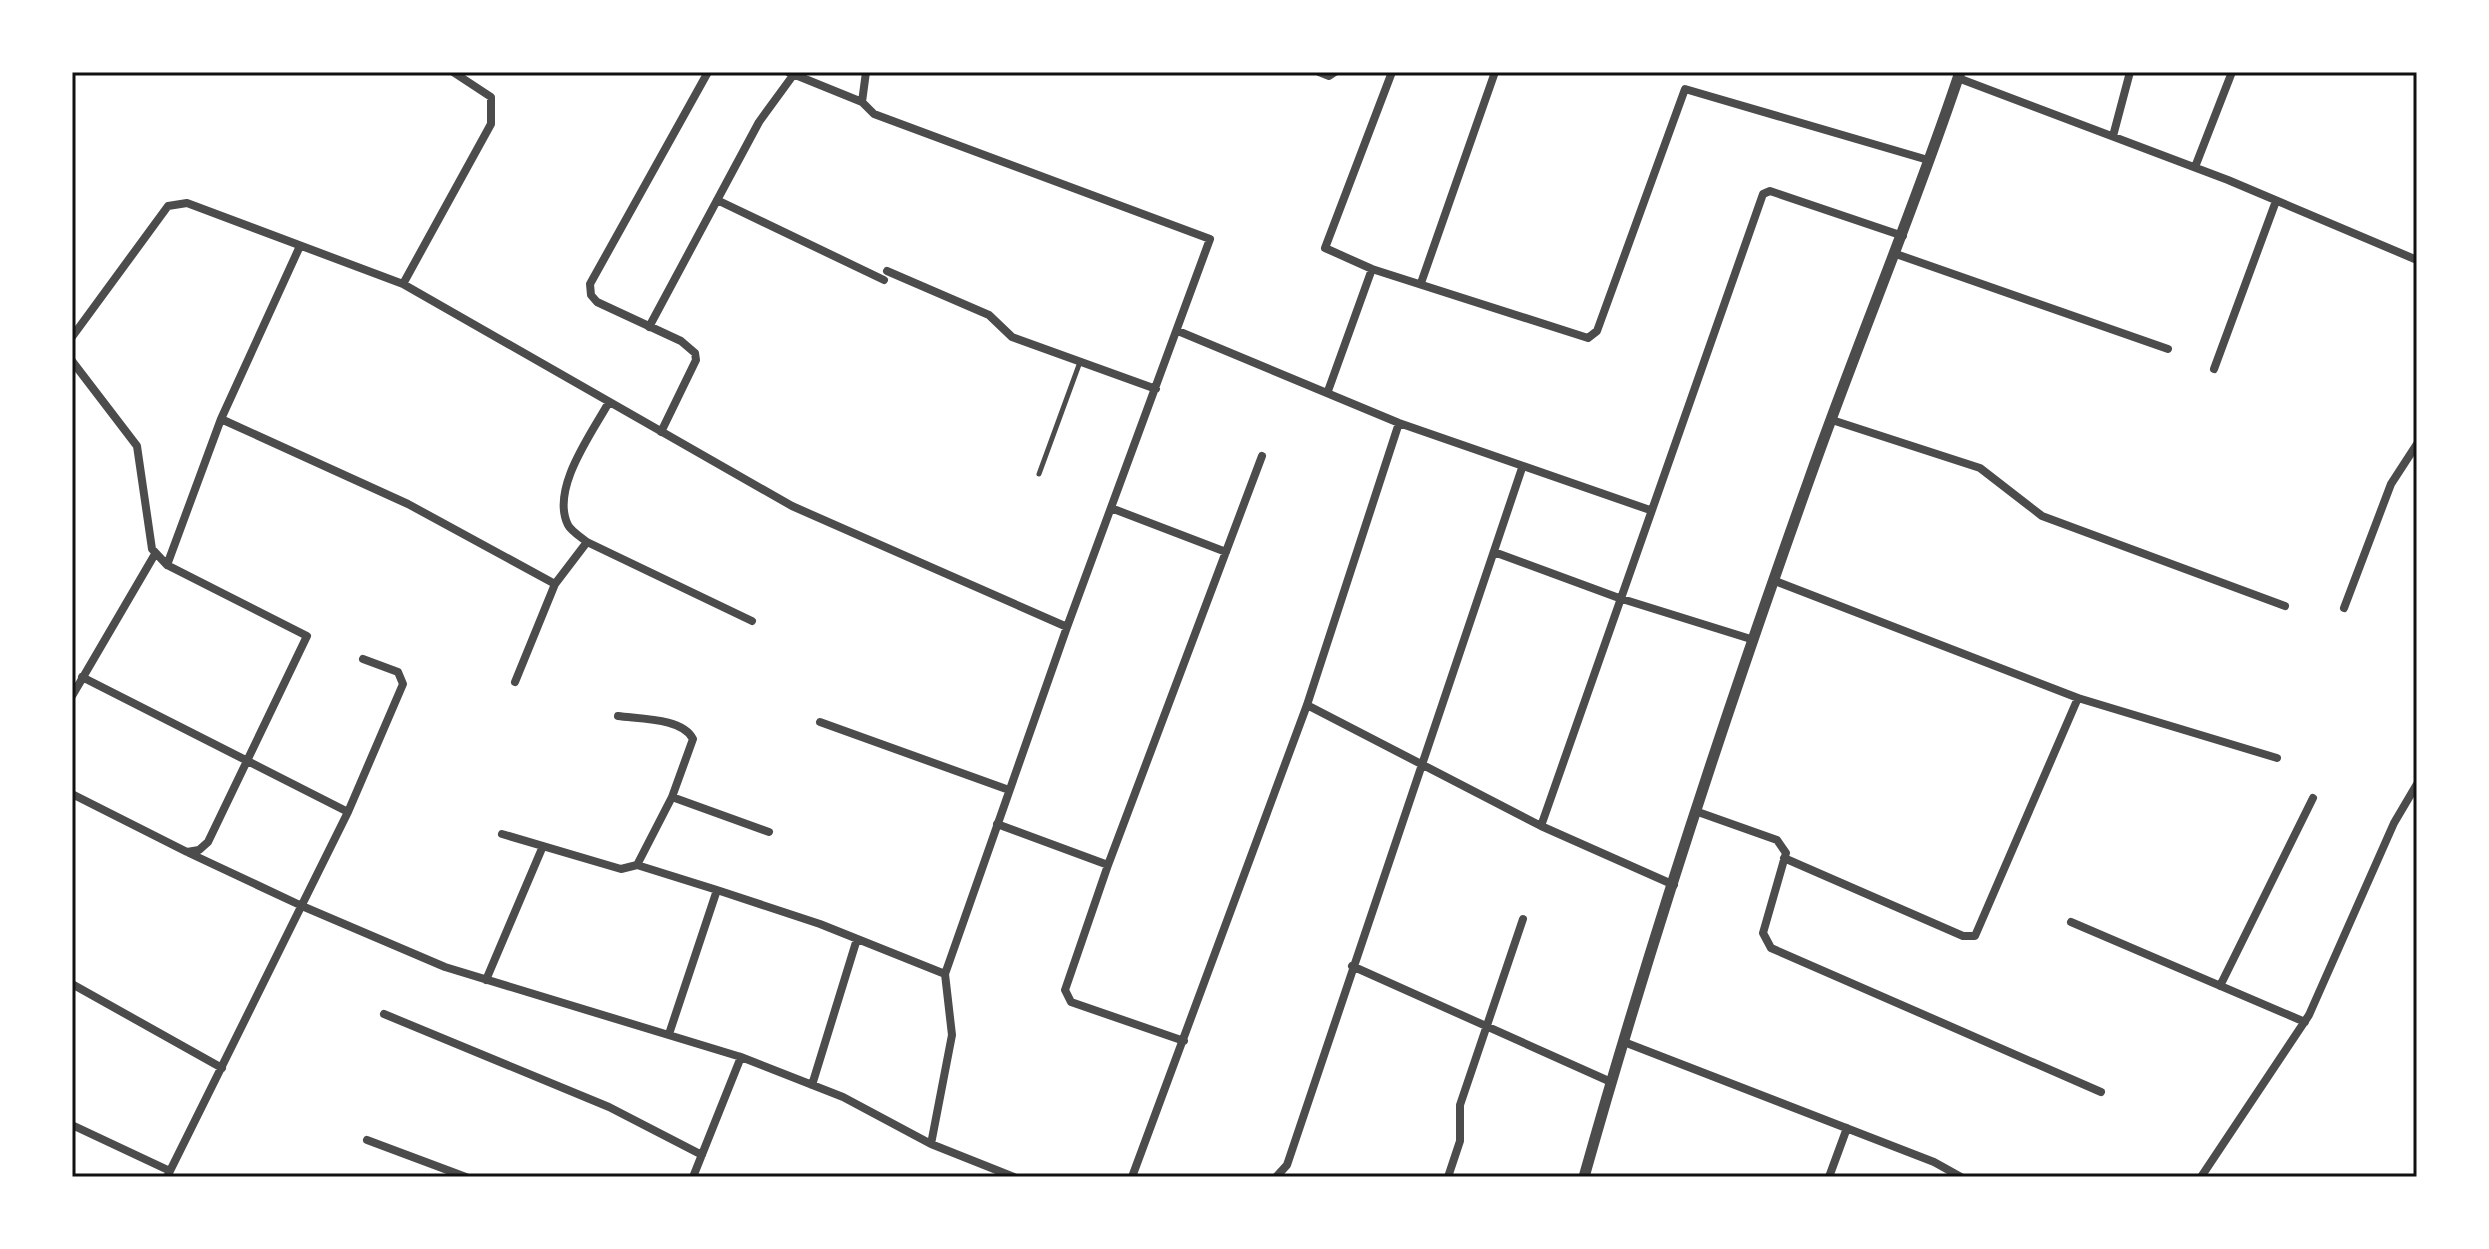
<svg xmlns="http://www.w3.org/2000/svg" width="2489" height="1249" font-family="'Noto Sans',sans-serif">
<rect width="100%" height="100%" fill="#fff"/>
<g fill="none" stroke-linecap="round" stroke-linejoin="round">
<path stroke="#4c4c4c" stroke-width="5" d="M1039,474L1080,362"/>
<path stroke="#4c4c4c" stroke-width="8" d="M788,72L862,102
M866,72L862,102L874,114L1210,239L1067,627L945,974L952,1035L931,1144L1014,1177
M1319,72L1329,76L1335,72
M1392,72L1325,248L1372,269L1588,338L1597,331L1685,89L1928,160
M1958,78L2228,180L2417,260
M2113,136L2130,72
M2195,167L2232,72
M717,200L884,280
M1896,254L2168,349
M887,271L989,315L1012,337L1156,389
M1421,283L1495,72
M403,284L491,124V97L453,72
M649,327L759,122L794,74
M1178,331L1399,423L1650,510
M72,337L168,206L187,203L403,284L792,506L1067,627
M72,361L137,446L152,549L167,565
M2214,369L2276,201
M1328,391L1372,269
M609,402C592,433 550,489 568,525C571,531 582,538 587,542L752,621
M221,419L300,246
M1832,420L1980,468L2042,516L2285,606
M661,432L696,360L695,353L681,341L597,302L591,295L590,284L708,72
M1111,508L1226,552
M1494,552L1619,598L1754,640
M1775,581L2078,698L2277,758
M555,584L587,542
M2344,608L2391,484L2417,444
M82,677L348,812
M72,696L155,554
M1307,705L1541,826L1674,885
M618,716C640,719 683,718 693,739L672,797L637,865
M820,722L1009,790
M72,794L187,852L199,850L208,842L307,636L167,565L221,419L408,504L555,584L515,682
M672,797L769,832
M1698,812L1777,840L1786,853L1763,933L1771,948L2101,1092
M997,824L1108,865
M1541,826L1763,194L1770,191L1903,236
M502,834L621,869L637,865L717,890L820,924L945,974
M189,853L302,906L445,967L741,1057L843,1097L931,1144
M1784,858L1963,936H1975L2078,698
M2071,922L2305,1022
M1352,966L1611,1082
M486,980L543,846
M72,984L222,1068
M2220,986L2313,798
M384,1014L609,1107L702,1155
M669,1034L717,890
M1184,1041L1071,1002L1065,990L1108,865L1262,456
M1624,1042L1934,1162L1961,1177
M812,1085L857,939
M72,1125L170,1171
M367,1140L466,1177
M167,1177L348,812L403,684L398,672L363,659
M693,1177L741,1057
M1132,1177L1307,705L1399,423
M1276,1177L1287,1165L1522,468
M1448,1177L1460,1141V1105L1523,919
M1829,1177L1847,1128
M2201,1177L2309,1015L2394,823L2417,784"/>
<path stroke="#4c4c4c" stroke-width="11" d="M1584,1177C1650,943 1727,709 1809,480C1857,344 1914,210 1960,72"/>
</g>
<rect width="2489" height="1249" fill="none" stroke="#ffffff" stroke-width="148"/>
<rect x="74" y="74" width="2341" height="1101" fill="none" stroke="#111" stroke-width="3"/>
</svg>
